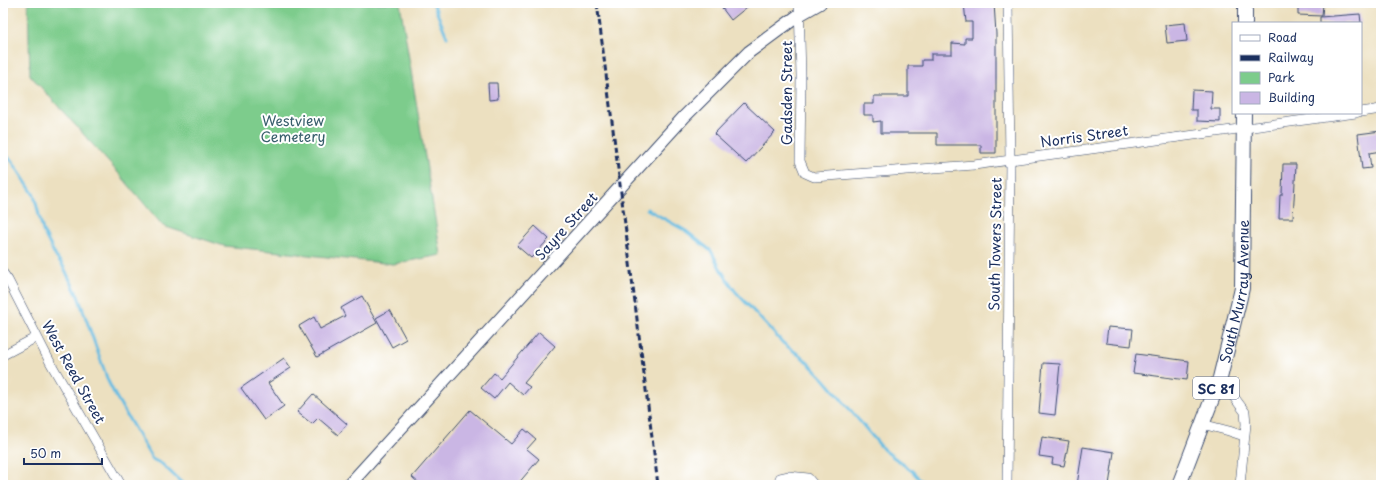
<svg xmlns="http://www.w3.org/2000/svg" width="1384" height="488" font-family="'Playpen Sans',sans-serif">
<rect width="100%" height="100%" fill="#fff"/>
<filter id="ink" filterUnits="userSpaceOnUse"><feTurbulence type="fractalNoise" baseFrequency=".025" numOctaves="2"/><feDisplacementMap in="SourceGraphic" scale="8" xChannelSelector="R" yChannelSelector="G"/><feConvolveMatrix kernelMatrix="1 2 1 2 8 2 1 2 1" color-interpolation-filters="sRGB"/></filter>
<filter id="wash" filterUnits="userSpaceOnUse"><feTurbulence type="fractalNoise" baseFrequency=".012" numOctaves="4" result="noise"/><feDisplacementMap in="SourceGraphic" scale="16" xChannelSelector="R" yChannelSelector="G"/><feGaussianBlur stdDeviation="0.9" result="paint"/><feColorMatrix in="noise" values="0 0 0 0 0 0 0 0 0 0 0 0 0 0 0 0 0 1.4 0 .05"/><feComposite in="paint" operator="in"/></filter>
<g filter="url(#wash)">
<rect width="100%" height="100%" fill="#ece0c0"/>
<path fill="#7dcc8c" stroke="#4c7e75" d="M28,3H400L441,255L393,264L224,246L163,226L121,176L30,75Z"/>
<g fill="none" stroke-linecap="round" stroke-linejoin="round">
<path stroke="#65bce2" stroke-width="3" d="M433,3L447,37
M3,152L12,161L34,195L43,231L56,257L62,264L78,296L108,381L115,395L152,459L162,464L184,485
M647,209L686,231L711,251L721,270L735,291L783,343L803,358L825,380L884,450L912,471L925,485"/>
</g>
<g id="blocks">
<path fill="#cab6e4" d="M728,3H752L731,20L722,8Z
M964,3H994L996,34V153H981V145H937V133H881V121L873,122V115H864V104H874V96H908V66H922V60H931V54H952V43L965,44V38H972V22H966Z
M1298,3H1323L1322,16L1298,15Z
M1360,14L1361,23H1320V17Z
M1185,23L1187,41L1167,43L1165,25Z
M488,83H497L498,99L489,100Z
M1192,90L1212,91L1211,109H1220V122L1197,121V110H1191Z
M744,103L775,132L746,163L714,134Z
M1381,131V151L1369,153L1371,168L1362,169L1358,134Z
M1283,164H1296L1293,218H1279L1280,195H1282Z
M535,226L549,239L531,258L517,246Z
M362,296L377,323L317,357L299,326L314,317L320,329L345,316L341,308Z
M390,310L406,339L392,347L376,318Z
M1108,327L1133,329L1131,346L1106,343Z
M539,332L555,346L524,383L530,387L523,395L508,382L494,399L481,388L494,373L500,378Z
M1136,354L1189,361L1187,380L1133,373Z
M284,358L291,368L268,383L284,406L264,420L241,388Z
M1043,363L1060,364L1055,415L1039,413Z
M313,394L347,424L338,435L318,418L312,424L297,412Z
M470,410L511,444L524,429L536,439L527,449L539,459L517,485H421L412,477Z
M1042,437L1069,441L1064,466L1052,464L1053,458L1039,456Z
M1083,447L1114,452L1109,485H1077Z"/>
</g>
</g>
<g filter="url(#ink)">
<use href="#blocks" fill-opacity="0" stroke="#3a4a6d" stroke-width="1"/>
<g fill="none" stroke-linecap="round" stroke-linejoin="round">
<defs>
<path id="minor" d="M799,3L801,76L800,161L805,173L814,177L974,165L1356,113
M1361,112L1381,109
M3,273L8,280L50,362L121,485
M3,355L37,337
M1220,378L1245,412L1246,424L1240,485
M1202,424L1229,431L1244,436
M778,485L780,478L789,476L808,478L814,485
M1007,485L1010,160L1008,3"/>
<path id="secondary" d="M349,485L684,117L749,52L799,15L820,3"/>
<g id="primary">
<path d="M1245,3V23"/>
<path id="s1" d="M1179,485L1220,378L1240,297L1242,288L1244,113"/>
</g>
</defs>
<use href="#minor" stroke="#3a4a6d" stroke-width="10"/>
<use href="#secondary" stroke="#3a4a6d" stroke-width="14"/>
<use href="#primary" stroke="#3a4a6d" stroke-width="16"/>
<use href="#minor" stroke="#fff" stroke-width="9"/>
<use href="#secondary" stroke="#fff" stroke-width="12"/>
<use href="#primary" stroke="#fff" stroke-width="14"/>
<path stroke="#1b2f5e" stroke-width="3" stroke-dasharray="6 3" stroke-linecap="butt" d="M597,3L658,485"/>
</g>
</g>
<g text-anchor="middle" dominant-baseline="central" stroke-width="4" stroke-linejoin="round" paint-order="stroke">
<rect fill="#fff" stroke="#5f6d8e" stroke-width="1" x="1193" y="377" width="46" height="22" rx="3"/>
<g font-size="13" font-weight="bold" fill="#1b2f5e">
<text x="1216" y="388">SC 81</text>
</g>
<g font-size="14" fill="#1b2f5e" stroke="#fff">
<text transform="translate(786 93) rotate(-90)">Gadsden Street</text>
<text transform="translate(1084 136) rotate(-8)">Norris Street</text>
<text transform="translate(566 226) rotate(-48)">Sayre Street</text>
<text transform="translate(995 244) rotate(-89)">South Towers Street</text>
<text stroke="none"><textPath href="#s1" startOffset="203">South Murray Avenue</textPath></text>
<text transform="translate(74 372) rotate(61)">West Reed Street</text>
</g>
<g font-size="14" fill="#385e6c" stroke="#fff">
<text x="293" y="120">Westview<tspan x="293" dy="16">Cemetery</tspan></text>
</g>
</g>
<rect width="1384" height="488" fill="none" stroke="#fff" stroke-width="16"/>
<rect x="1232" y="22" width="130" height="92" fill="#ffffff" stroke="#a4acbf"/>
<rect x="1240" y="35" width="20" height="6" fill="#ffffff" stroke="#a4acbf"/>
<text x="1268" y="42" font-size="12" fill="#1b2f5e">Road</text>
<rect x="1240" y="55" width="20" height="6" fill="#1b2f5e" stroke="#a4acbf"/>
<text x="1268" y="62" font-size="12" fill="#1b2f5e">Railway</text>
<rect x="1240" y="72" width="20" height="12" fill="#7dcc8c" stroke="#a4acbf"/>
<text x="1268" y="82" font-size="12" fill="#1b2f5e">Park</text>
<rect x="1240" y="92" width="20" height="12" fill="#cab6e4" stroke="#a4acbf"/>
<text x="1268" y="102" font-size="12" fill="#1b2f5e">Building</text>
<path d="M24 458v6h78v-6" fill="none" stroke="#1b2f5e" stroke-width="2"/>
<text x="30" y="458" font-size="12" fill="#1b2f5e" stroke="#ffffff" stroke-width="3" paint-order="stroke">50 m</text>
</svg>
